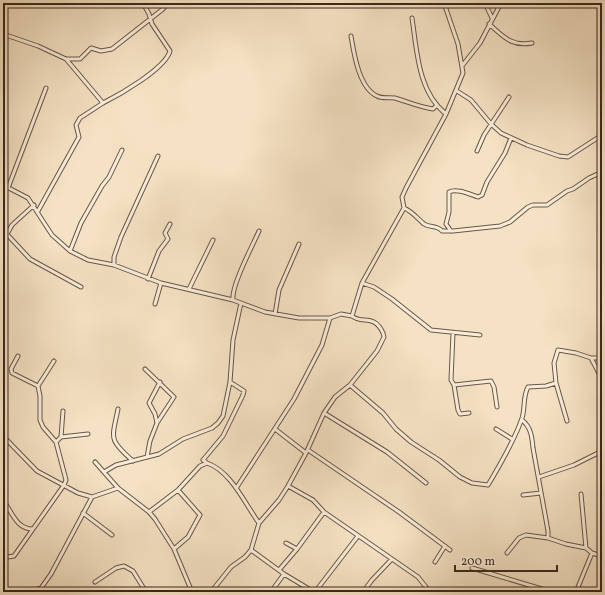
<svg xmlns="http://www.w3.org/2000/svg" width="605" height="595" font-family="Vollkorn,serif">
<rect width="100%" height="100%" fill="#f5e2c4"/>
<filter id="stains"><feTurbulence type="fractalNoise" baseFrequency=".005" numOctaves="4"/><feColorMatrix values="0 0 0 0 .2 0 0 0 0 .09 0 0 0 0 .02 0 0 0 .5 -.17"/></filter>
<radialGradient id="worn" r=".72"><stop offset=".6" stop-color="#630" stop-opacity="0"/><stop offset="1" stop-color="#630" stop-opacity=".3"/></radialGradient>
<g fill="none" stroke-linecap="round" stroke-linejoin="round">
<defs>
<path id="minor" d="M485,3L492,18
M412,18C417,51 418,92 446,114
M489,24C503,36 511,47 532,43
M3,34L38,46L66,59H80L91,48L101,51L112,49L163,9L167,3
M351,36C354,54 359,88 377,96C382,99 389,97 395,98C408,102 420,107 433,109L436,106
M66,59L103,103C119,95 165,69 170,51L152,24L149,14L143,3
M462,66L480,43L501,3
M3,80L5,82L3,88
M457,91L471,100L491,124L501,133L527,145L559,156L568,157L602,135
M477,151L484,135L509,97
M3,185L28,198L52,235L70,251L88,260L114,265L161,283L233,300L265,312L299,318H330L341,314L352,316
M8,188L46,88
M404,208L402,197L406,188L446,114L463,73L458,44L444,3
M38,211L79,137L76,125L80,118L103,103
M3,230L30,259L81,287
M451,231L446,224L449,212V192C457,188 469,194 478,197L482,195L487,182L505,153L511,138
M7,234L12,225L34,205
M70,251L81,223L102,186L109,177L122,150
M114,265V257L121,237L158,156
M148,279L159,251L168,239L165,233L170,224
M362,283L374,287L392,299L431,330L480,335
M189,289L213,240
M233,300C231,286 252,247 259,231
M155,304L161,283
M275,314L279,290L299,244
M453,333L451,380L454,385L491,381L494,387L497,407
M18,356L11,369L12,373L38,386
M602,358H591L602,379
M145,369L174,397L157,423
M556,383L567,421
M350,385L383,413L396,429L411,442L439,460L460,477L472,483L488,485C500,465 513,443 521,421C526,410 522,398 528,387L546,386L556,383L554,363L558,350L576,353L591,358
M454,385L458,410L460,414L469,413
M118,409C112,439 108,439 133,461
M324,413L387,452L426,483
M522,420C531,427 532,437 533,448L548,531V538
M275,429L306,453
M496,429L512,439
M3,436L37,471L78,493L92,497L118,488
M61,437L88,434
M56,442L61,437L63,411
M308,450L399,512L450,550
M147,457L150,441L157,423L155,414L149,403L160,382
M95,462L118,488L149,512L155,519L174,549L192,592
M207,463L203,460L223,436L243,395L244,391L230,382
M104,472L116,465L159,454L183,439L212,428L218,423L223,416L230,382L233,340L241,303
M539,477L574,465L602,451
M288,486L313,500L324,512L418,577L430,592
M237,487L294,399L322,345L330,318
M581,494L586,548
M523,495L541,493
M3,500C12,512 16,529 33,529
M149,512L178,490L200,466L207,463C231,471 245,504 259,523
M83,513L112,535
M174,549L188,537L200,515L178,490
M297,549L324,512
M251,550L284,574L314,592
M3,553L8,557L14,556L64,485L66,480L56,442L43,427L40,420V396L38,386L54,361
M507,553L519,538L526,535L548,538L566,544L586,548L592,553L602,556
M435,562L445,546
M472,568L552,592
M279,570L297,549L286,543
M95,582L116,568L124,566L133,571L146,592
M28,592L41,588L51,574L92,497
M211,592L231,567L245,557L251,550L259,523L279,500L288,486L306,453L324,413L335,397L350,385L377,351L384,337L383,333C374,313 362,325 352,316L362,283L404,208C413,212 417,218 424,224C430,228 437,225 442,231H453L500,226L510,222L528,207L533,205H547L567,191L573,189L589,178L602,172
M271,592L284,574
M315,592L358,536
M363,592L372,580L392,559
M576,592L592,553"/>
</defs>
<use href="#minor" stroke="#6a5646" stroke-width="5"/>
<use href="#minor" stroke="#f8ecd9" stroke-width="3"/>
</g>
<rect width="605" height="595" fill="none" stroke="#f5e2c4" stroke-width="16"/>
<rect x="4" y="4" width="597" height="587" fill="none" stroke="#3b271c" stroke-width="2"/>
<rect x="8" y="8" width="589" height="579" fill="none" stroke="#3b271c"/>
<path d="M455 565v6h102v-6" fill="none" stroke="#3b271c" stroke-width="2"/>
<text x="461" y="565" font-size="12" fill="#3b271c" stroke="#f8ecd9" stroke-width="3" paint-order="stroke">200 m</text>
<rect width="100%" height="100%" filter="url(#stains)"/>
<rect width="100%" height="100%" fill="url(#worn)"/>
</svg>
